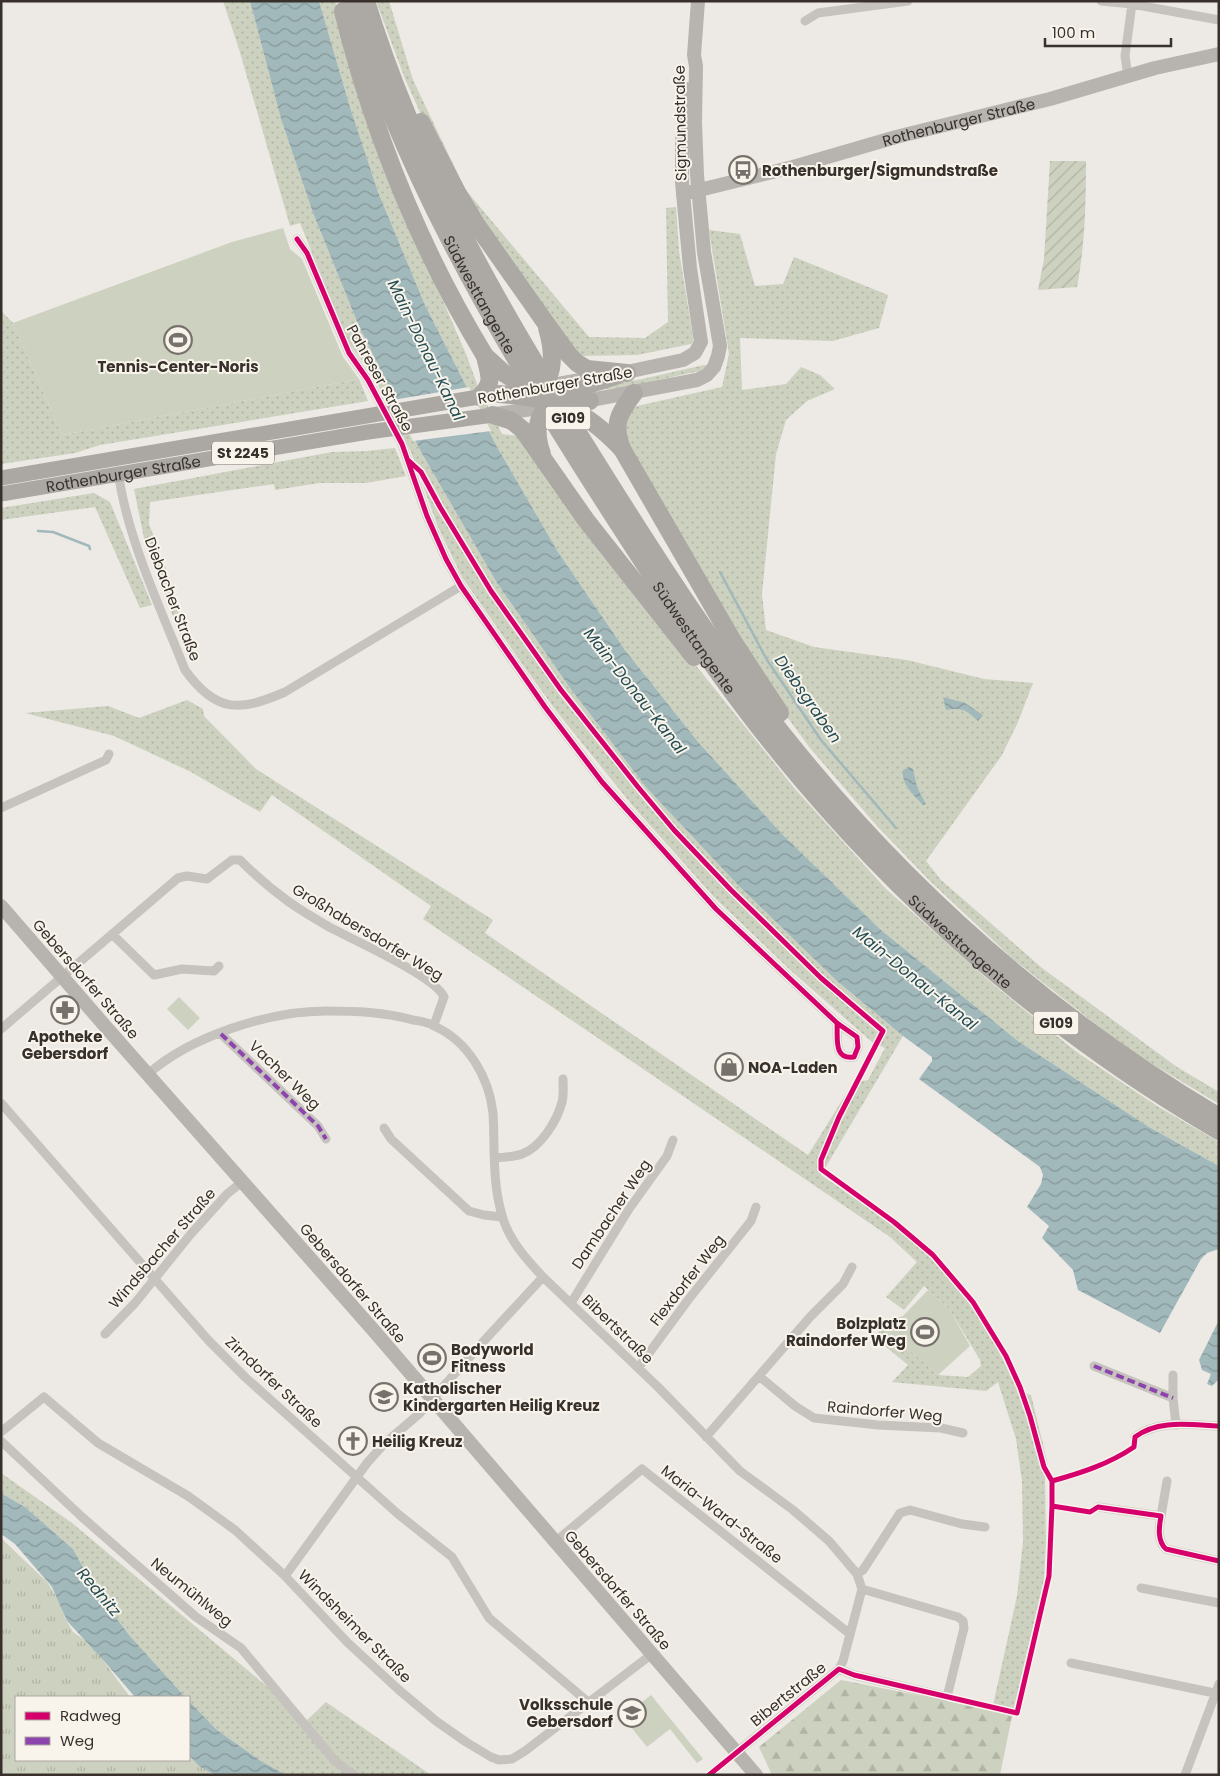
<svg xmlns="http://www.w3.org/2000/svg" width="1220" height="1776" font-family="Poppins,sans-serif">
<defs>
<pattern id="grass-dots" width="8" height="8" patternUnits="userSpaceOnUse" patternTransform="scale(1.25)"><rect width="8" height="8" fill="#cdd1bf"/><path d="M2 2h.1M6 6h.1" fill="none" stroke="#b1b4a4" stroke-width="1.8" stroke-linecap="round"/></pattern>
<pattern id="forest-firs" width="22" height="20" patternUnits="userSpaceOnUse" patternTransform="scale(1.25)"><rect width="22" height="20" fill="#cdd1bf"/><path d="M5 1l3.5 6h-7zM16 11l3.5 6h-7z" fill="#b1b4a4"/></pattern>
<pattern id="park-tufts" width="24" height="20" patternUnits="userSpaceOnUse" patternTransform="scale(1.25)"><rect width="24" height="20" fill="#cdd1bf"/><path d="M3 7l-1-3M5 7V3M7 7l1-3M15 17l-1-3M17 17v-4M19 17l1-3" fill="none" stroke="#b1b4a4"/></pattern>
<pattern id="garden-furrows" width="10" height="10" patternUnits="userSpaceOnUse" patternTransform="scale(1.25)"><rect width="10" height="10" fill="#cdd1bf"/><path d="M-1 1l2-2M0 10L10 0M9 11l2-2" fill="none" stroke="#b1b4a4"/></pattern>
<pattern id="water-waves" width="16" height="10" patternUnits="userSpaceOnUse" patternTransform="scale(1.25)"><rect width="16" height="10" fill="#a2b9bc"/><path d="M0 5q4-4 8 0t8 0" fill="none" stroke="#859799"/></pattern>
</defs>
<rect width="100%" height="100%" fill="#ede9e4"/>
<path fill="url(#grass-dots)" d="M223,1H250L281,119L313,213L358,324L421,452L497,583L570,688L646,787L837,981L903,1036L821,1175C860,1202 900,1228 934,1260C971,1294 997,1345 1018,1391L1031,1395L1048,1465L1045,1478L1046,1542L1044,1580L1012,1716L992,1710L1017,1596L1023,1542L1022,1481L1016,1439L998,1382L986,1391L892,1382L908,1365L874,1337L883,1327L938,1375L968,1377L981,1366L980,1360L950,1310L924,1286L904,1310L886,1297L917,1262L890,1237L423,919L431,906L272,795L260,812L191,772L114,736L25,713L108,706L139,718L187,700L203,709L204,716L256,769L493,920L485,933L808,1155L853,1083L868,1080L885,1048L872,1042L789,969L714,897L632,805L557,712L525,668L462,577L438,527L411,452L374,377L350,345L300,223L290,226L239,49Z
M319,1H335L374,141L466,354L477,384L502,434L520,436L694,663L795,789L886,889L995,986L1078,1053L1157,1106L1219,1142V1166L1149,1127L1018,1041L881,930L783,835L699,743L625,650L558,552L496,445L425,305L378,192L349,104Z
M376,1H389L413,80L465,189L589,337L645,338L668,322L666,208L676,207L679,251L693,337V341L691,344L637,355L578,356L463,200L437,150L405,79Z
M709,230L740,234L755,286L783,284L794,257L888,295L879,328L833,341L740,338L742,390L786,384L801,367L820,375L835,389L807,401L786,420L776,454L762,594L766,630L814,647L907,660L984,679L1033,683L1018,722L1002,755L926,861L941,880L1042,968L1177,1067L1219,1092V1104L1126,1048L1013,959L930,881L877,826L810,748L782,710L629,448C626,434 621,414 637,406L722,387L729,354Z
M1,311L13,323L62,435L359,379L368,401L100,445L75,453L1,464Z
M704,365L707,366L700,371C661,379 622,390 582,391V390L642,379Z
M395,448L406,476L366,483H320L275,490L274,484L150,502L149,524L171,582L190,661L145,543L134,489L332,452L367,451Z
M94,493L110,502L152,605L140,608L95,507L1,520V508Z
M1,1473L72,1523L307,1720L326,1702L431,1775H286L261,1761L217,1730L189,1701V1697H185L130,1636L97,1593L73,1549L25,1507L1,1493Z"/>
<path fill="url(#forest-firs)" d="M841,1680L992,1710L1012,1716L1000,1775H772L759,1747Z"/>
<path fill="url(#park-tufts)" d="M1,1538L47,1582L60,1602L65,1618L73,1632L92,1645L130,1697H16V1760H189V1752L221,1775H1Z"/>
<path fill="url(#garden-furrows)" d="M1050,161H1086C1086,205 1085,244 1077,287L1038,290L1044,259Z"/>
<path fill="#cdd1bf" d="M283,228L290,249L302,259L343,357L359,379L62,435L13,323L232,242Z
M179,997L200,1018L188,1030L167,1009Z
M928,1290L950,1310L970,1346L938,1375L883,1327L887,1321L903,1316Z
M651,1695L703,1759L697,1763L670,1729L647,1747L623,1717Z"/>
<path fill="url(#water-waves)" d="M250,1H319L349,104L378,192L425,305L496,445L558,552L625,650L699,743L783,835L881,930L1018,1041L1149,1127L1219,1166V1249L1207,1253L1201,1259L1160,1333L1078,1290L1073,1270L1042,1238L1049,1226L1027,1207L1041,1184L1043,1175L1040,1167L919,1079L932,1061V1057L903,1036L837,981L739,886L646,787L570,688L497,583L421,452L358,324L313,213L281,119Z
M943,697L965,703L983,715L978,721C966,710 963,707 946,710Z
M909,767L913,769L917,787L926,804L923,805C914,795 901,785 903,770Z
M1219,1320V1379L1212,1386L1207,1384L1211,1374L1202,1370L1199,1360Z
M1,1493L25,1507L73,1549L97,1593L130,1636L185,1697H135L104,1661L67,1621L52,1587L15,1544L1,1534Z
M189,1701L217,1730L261,1761L286,1775H215L199,1766L189,1755Z"/>
<path fill="#ede9e4" d="M469,387L491,431L413,441L393,400Z"/>
<g fill="none" stroke-linecap="round" stroke-linejoin="round">
<path stroke="#a2b9bc" stroke-width="2.5" d="M38,531L53,532L89,546L90,549
M720,572L767,660L821,740L896,828"/>
<path stroke="#c6c2bd" stroke-width="9" d="M1101,1L1132,4L1219,20
M805,21L818,13L908,1
M1128,76L1125,56L1132,4
M297,239L307,253L349,353L368,380L402,444L427,516L446,559L461,586L545,707L602,782L716,909L837,1023L857,1037L858,1047L854,1057C833,1060 838,1038 837,1023
M118,471C127,538 160,607 185,670C216,713 239,712 285,692L461,586
M1,808L106,760L109,754
M112,934L154,975L182,969L214,971L219,966
M1,1029L178,878L187,876L207,879L232,860H240C255,875 271,889 289,902C302,911 317,920 331,928C354,940 436,977 444,997L434,1025
M221,1034L318,1126L326,1139
M147,1075C190,1036 270,1011 326,1011C356,1011 384,1012 413,1020C420,1021 428,1022 434,1026C468,1041 489,1077 493,1113C495,1147 492,1182 502,1215C508,1239 527,1260 543,1277
M1,1103L209,1341L246,1378L398,1514L452,1557L489,1618L588,1702
M384,1128L391,1139L469,1211L484,1215L502,1217
M495,1158C504,1157 514,1157 522,1154C541,1147 557,1121 562,1102C564,1095 563,1086 563,1079
M571,1303L629,1209L667,1156L673,1140
M105,1334L135,1303L190,1235L227,1194L242,1182
M1094,1366L1173,1398
M638,1368L688,1300L751,1221L756,1207
M1173,1375V1398L1176,1425
M759,1376L795,1406L814,1418L878,1425L941,1428L963,1433
M1,1432L44,1397L98,1443L188,1496L235,1530L285,1576L347,1642L399,1690L436,1721L466,1742L491,1757L499,1760L512,1759L525,1751L652,1654
M706,1437L810,1317L843,1284L852,1267
M1135,1437C1158,1419 1191,1425 1219,1426
M1,1441L82,1517L196,1617L241,1648L335,1761L354,1775
M1098,1507L1161,1516C1159,1527 1157,1541 1166,1549L1219,1561
M1161,1516L1167,1481
M555,1542L642,1469L850,1634
M857,1574L863,1570L900,1513L910,1510L962,1524L985,1527
M285,1576L367,1463L385,1443L419,1414L482,1343L543,1277L658,1387L740,1471L793,1510L829,1541L857,1574L862,1589L843,1661L839,1669L737,1752
M1141,1588L1219,1603
M1071,1663L1219,1694
M839,1669L854,1675L947,1697L964,1628L963,1621L958,1617L862,1589
M1185,1775L1219,1684"/>
<g stroke="#b7b3ae" stroke-width="14">
<path id="s1" d="M683,194L793,167L896,137L1050,99L1155,68L1219,54"/>
<path d="M617,374L683,360L695,353L701,342L690,268L682,182V142L687,89"/>
<path d="M541,387L586,379"/>
<path d="M580,402L697,380L707,375L714,367L718,356L720,346L704,252L697,175L695,122L696,66L694,55L698,1"/>
<path d="M496,414L554,406"/>
<path d="M1,906L105,1026L375,1332L756,1775"/>
</g>
<g stroke="#aba7a2" stroke-width="15">
<path d="M1,478L490,395"/>
<path id="s2" d="M1,494L368,432L493,415"/>
</g>
<g stroke="#aca8a3" stroke-width="18">
<path id="s3" d="M351,1C402,168 488,318 580,464C640,558 700,653 770,741C894,897 1046,1030 1219,1131"/>
<path d="M366,1C415,161 496,303 585,444C651,550 718,656 797,752C915,897 1058,1021 1219,1117"/>
<path d="M343,11C373,133 420,249 485,356C489,375 495,383 479,397"/>
<path d="M421,122L458,194L476,224L545,322L569,355L577,363L587,369L627,373"/>
<path d="M485,356L505,374L516,381L572,399L590,401"/>
<path d="M541,386C557,374 552,344 547,328"/>
<path d="M634,393C619,413 612,424 622,449L734,643L780,713"/>
<path d="M499,394C556,398 582,407 622,449"/>
<path d="M493,415L512,421L523,430L586,520L694,657"/>
<path d="M542,454C521,396 579,389 618,375"/>
</g>
<path stroke="#8e44ad" stroke-width="4" stroke-dasharray="8 4" stroke-linecap="butt" d="M221,1034L318,1126L326,1139
M1094,1366L1173,1398"/>
<defs>
<path id="cycleway" d="M297,239L307,253L349,353L368,380L402,444L427,516L446,559L461,586L545,707L602,782L716,909L837,1023L857,1037L858,1047L854,1057C833,1060 838,1038 837,1023
M409,461L421,472L440,507L491,591L561,690L638,787L674,830L731,890L821,978L883,1031L839,1117L821,1160V1169L894,1222L933,1255L973,1302L1006,1356L1020,1387L1030,1416L1044,1467L1052,1481V1506L1049,1576L1017,1713L854,1675L839,1669L709,1775
M1052,1481C1081,1473 1109,1464 1134,1447L1135,1437C1158,1419 1191,1425 1219,1426
M1052,1506L1090,1512L1098,1507L1161,1516C1159,1527 1157,1541 1166,1549L1219,1561"/>
</defs>
<use href="#cycleway" stroke="#f8f4ec" stroke-width="8"/>
<use href="#cycleway" stroke="#d6006c" stroke-width="5"/>
</g>
<defs>
<symbol id="bus-ring" viewBox="-11 -11 22 22"><circle r="9.5" fill="#f8f4ec" stroke="#77716c" stroke-width="1.5"/><path d="M-5-6H5V4H4V6H2V4H-2V6H-4V4H-5ZM-3.5-4V0h7V-4ZM-3.5 1.2v1.5H-2V1.2ZM2 1.2v1.5H3.5V1.2Z" fill="#77716c"/></symbol>
<symbol id="stadium-ring" viewBox="-11 -11 22 22"><circle r="9.5" fill="#f8f4ec" stroke="#77716c" stroke-width="1.5"/><path d="M0-5a6.5 5 0 1 0 0 10a6.5 5 0 1 0 0-10ZM-3.5-1.8h7v3.6h-7Z" fill="#77716c"/></symbol>
<symbol id="pharmacy-ring" viewBox="-11 -11 22 22"><circle r="9.5" fill="#f8f4ec" stroke="#77716c" stroke-width="1.5"/><path d="M-2-6h4v4h4v4h-4v4h-4v-4h-4v-4h4Z" fill="#77716c"/></symbol>
<symbol id="shop-ring" viewBox="-11 -11 22 22"><circle r="9.5" fill="#f8f4ec" stroke="#77716c" stroke-width="1.5"/><path d="M-5-2.5h2.3a2.7 3.5 0 0 1 5.4 0H5L5.5 6h-11ZM-1.5-2.5h3a1.5 2.3 0 0 0-3 0Z" fill="#77716c"/></symbol>
<symbol id="school-ring" viewBox="-11 -11 22 22"><circle r="9.5" fill="#f8f4ec" stroke="#77716c" stroke-width="1.5"/><path d="M0-5L7-2L0 1L-7-2ZM-4 1L0 2.5L4 1V4Q0 6-4 4Z" fill="#77716c"/></symbol>
<symbol id="church-ring" viewBox="-11 -11 22 22"><circle r="9.5" fill="#f8f4ec" stroke="#77716c" stroke-width="1.5"/><path d="M-1.2-6h2.4v3.5h3.3v2.4h-3.3V6h-2.4V-.1h-3.3v-2.4h3.3Z" fill="#77716c"/></symbol>
</defs>
<g fill-rule="evenodd">
<use href="#bus-ring" x="727" y="154" width="32" height="32"/>
<use href="#stadium-ring" x="162" y="324" width="32" height="32"/>
<use href="#pharmacy-ring" x="49" y="994" width="32" height="32"/>
<use href="#shop-ring" x="713" y="1051" width="32" height="32"/>
<use href="#stadium-ring" x="909" y="1316" width="32" height="32"/>
<use href="#stadium-ring" x="416" y="1342" width="32" height="32"/>
<use href="#school-ring" x="368" y="1381" width="32" height="32"/>
<use href="#church-ring" x="337" y="1425" width="32" height="32"/>
<use href="#school-ring" x="616" y="1697" width="32" height="32"/>
</g>
<g text-anchor="middle" dominant-baseline="central" stroke-width="4" stroke-linejoin="round" paint-order="stroke">
<g fill="#f8f4ec" stroke="#716b65" stroke-width="1">
<rect x="545.5" y="406.5" width="45" height="23" rx="4"/>
<rect x="212" y="441.5" width="62" height="23" rx="4"/>
<rect x="1033.5" y="1011.5" width="45" height="23" rx="4"/>
</g>
<g font-size="14" font-weight="bold" fill="#37302b">
<text x="568" y="418">G109</text>
<text x="243" y="453">St 2245</text>
<text x="1056" y="1023">G109</text>
</g>
<g font-size="15" fill="#37302b" stroke="#f8f4ec">
<text stroke="none"><textPath href="#s1" startOffset="285">Rothenburger Straße</textPath></text>
<text transform="translate(680 123) rotate(-91)">Sigmundstraße</text>
<text stroke="none"><textPath href="#s3" startOffset="321">Südwesttangente</textPath></text>
<text transform="translate(380 378) rotate(61)">Pahreser Straße</text>
<text transform="translate(555 385) rotate(-10)">Rothenburger Straße</text>
<text stroke="none"><textPath href="#s2" startOffset="124">Rothenburger Straße</textPath></text>
<text transform="translate(173 599) rotate(69)">Diebacher Straße</text>
<text stroke="none"><textPath href="#s3" startOffset="726">Südwesttangente</textPath></text>
<text transform="translate(368 932) rotate(31)">Großhabersdorfer Weg</text>
<text stroke="none"><textPath href="#s3" startOffset="1131">Südwesttangente</textPath></text>
<text transform="translate(86 979) rotate(49)">Gebersdorfer Straße</text>
<text transform="translate(285 1075) rotate(44)">Vacher Weg</text>
<text transform="translate(611 1214) rotate(-56)">Dambacher Weg</text>
<text transform="translate(162 1248) rotate(-49)">Windsbacher Straße</text>
<text transform="translate(687 1280) rotate(-52)">Flexdorfer Weg</text>
<text transform="translate(353 1283) rotate(49)">Gebersdorfer Straße</text>
<text transform="translate(618 1329) rotate(44)">Bibertstraße</text>
<text transform="translate(274 1382) rotate(43)">Zirndorfer Straße</text>
<text transform="translate(885 1411) rotate(5)">Raindorfer Weg</text>
<text transform="translate(722 1514) rotate(38)">Maria-Ward-Straße</text>
<text transform="translate(618 1590) rotate(49)">Gebersdorfer Straße</text>
<text transform="translate(192 1592) rotate(39)">Neumühlweg</text>
<text transform="translate(355 1626) rotate(45)">Windsheimer Straße</text>
<text transform="translate(788 1694) rotate(-39)">Bibertstraße</text>
</g>
<g font-size="15" font-weight="bold" fill="#37302b" stroke="#f8f4ec" text-anchor="start">
<text x="762" y="170">Rothenburger/Sigmundstraße</text>
<text x="178" y="366" text-anchor="middle">Tennis-Center-Noris</text>
<text x="65" y="1036" text-anchor="middle">Apotheke<tspan x="65" dy="17">Gebersdorf</tspan></text>
<text x="748" y="1067">NOA-Laden</text>
<text x="906" y="1323" text-anchor="end">Bolzplatz<tspan x="906" dy="17">Raindorfer Weg</tspan></text>
<text x="451" y="1349">Bodyworld<tspan x="451" dy="17">Fitness</tspan></text>
<text x="403" y="1388">Katholischer<tspan x="403" dy="17">Kindergarten Heilig Kreuz</tspan></text>
<text x="372" y="1441">Heilig Kreuz</text>
<text x="613" y="1704" text-anchor="end">Volksschule<tspan x="613" dy="17">Gebersdorf</tspan></text>
</g>
<g font-size="16" font-style="italic" fill="#254d54" stroke="#f8f4ec">
<text transform="translate(426 350) rotate(64)">Main-Donau-Kanal</text>
<text transform="translate(635 691) rotate(52)">Main-Donau-Kanal</text>
<text transform="translate(808 699) rotate(55)">Diebsgraben</text>
<text transform="translate(915 978) rotate(39)">Main-Donau-Kanal</text>
<text transform="translate(99 1592) rotate(50)">Rednitz</text>
</g>
</g>
<rect width="1220" height="1776" fill="none" stroke="#37302b" stroke-width="5"/>
<rect x="15" y="1696" width="175" height="65" fill="#f8f4ec" stroke="#aba69f"/>
<rect x="25" y="1712" width="25" height="8" fill="#d6006c" stroke="#aba69f"/>
<text x="60" y="1721" font-size="15" fill="#37302b">Radweg</text>
<rect x="25" y="1737" width="25" height="8" fill="#8e44ad" stroke="#aba69f"/>
<text x="60" y="1746" font-size="15" fill="#37302b">Weg</text>
<path d="M1045 38v8h126v-8" fill="none" stroke="#37302b" stroke-width="2.5"/>
<text x="1052" y="38" font-size="15" fill="#37302b" stroke="#f8f4ec" stroke-width="4" paint-order="stroke">100 m</text>
</svg>
